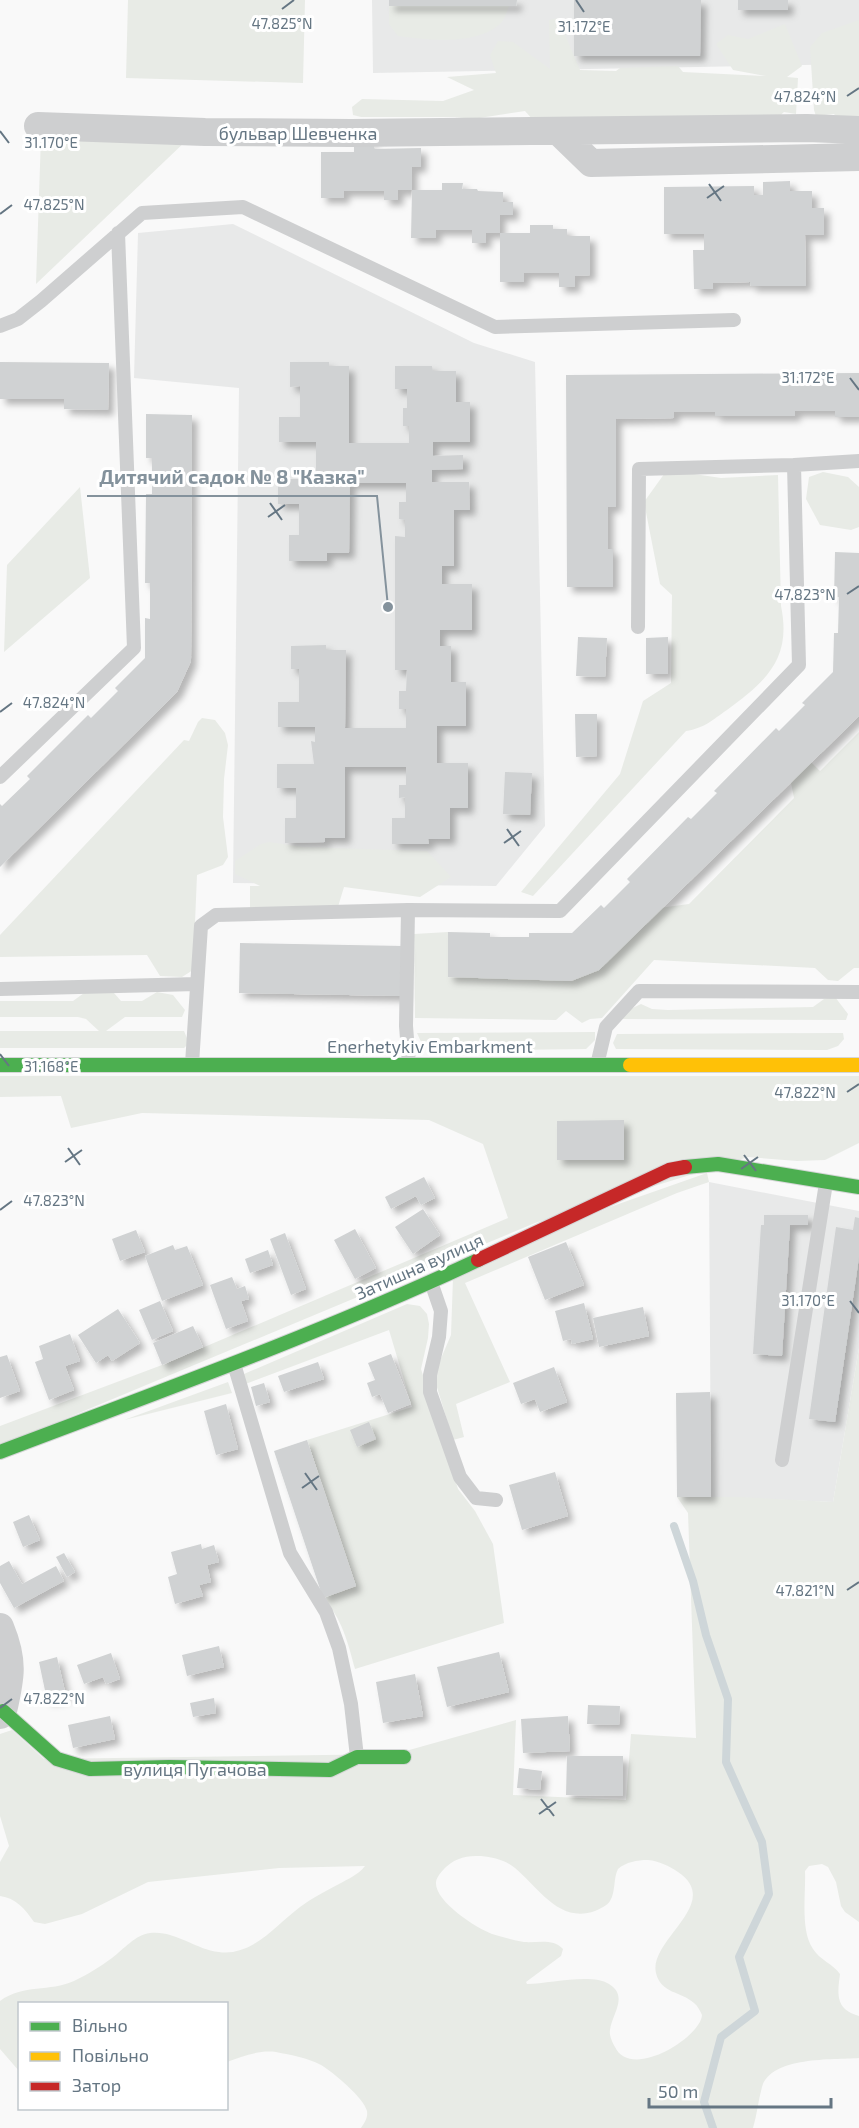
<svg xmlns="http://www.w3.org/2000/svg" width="859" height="2128" font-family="'Exo 2',sans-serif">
<defs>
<filter id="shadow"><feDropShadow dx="5.5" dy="5.5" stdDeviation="3" flood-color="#0004"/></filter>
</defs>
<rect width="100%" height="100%" fill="#f9f9f9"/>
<path fill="#e8e9e9" d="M372,0H859V64L373,73Z
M233,224L474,343L535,362L545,826L496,886L233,883L239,388L134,378L138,233Z
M709,1182L859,1211V1348L833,1502L711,1497Z"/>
<path fill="#e8ebe6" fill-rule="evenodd" d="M128,0H305L303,83L126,78Z
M389,6H509C507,11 505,19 501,23C477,46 428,40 398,36L389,24Z
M558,18L580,70L616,71L620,68L678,66L683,72L766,76L733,70L716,44L728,35L748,39L785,24L802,66L787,77L798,78L796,114L784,112L775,120L534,121L525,111L473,119L454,117H361L353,115L352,107L362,99L443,101L474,90L447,77L496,73L490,55L498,41L513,42L550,69L549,20Z
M859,20V120H839L834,114L816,116L814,110L810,47L822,33Z
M41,136L188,139L36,284Z
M667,470L721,478L778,475L781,606C792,659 766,681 727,710C712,720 705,728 686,731L533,896L521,892L620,774L643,701L671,683L672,595L660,584L644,502Z
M823,472L848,477L859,487V527L851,530L820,525L806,499L809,477Z
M80,487L90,578L4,652L7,565Z
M202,718L215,720L225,733L228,745L224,779L223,817L228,857L223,865L197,875L193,970L182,977L160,976L147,955L0,957V935L184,740L189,741L198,722Z
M859,732V968H854L838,981L828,980L815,968L654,960L602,1018L590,1019L582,1023L566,1011L556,1020L415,1018L414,934L448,932V976L659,908L689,904L794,798L791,783L809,760L820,771Z
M269,842L303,847L427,851L451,877L420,897L344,887L337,910L250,909V886H260L235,874V861L261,844Z
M91,988L114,993L121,1001H142L157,992L173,995L185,1010L182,1017H125L106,1031H184L189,1043L184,1048H0V1031H99L86,1019L78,1017H0V1001H73Z
M835,997L848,1014L846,1020L620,1019L624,1012L641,1004L652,1009L668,1010L813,1007L824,999Z
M595,1032V1040L586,1049L429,1051L422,1044L417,1033Z
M843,1033L844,1039L838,1046L827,1050L616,1049L613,1043L617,1034Z
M0,1076H859V1143L825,1160L797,1161L748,1157L535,1223L0,1446V1426L162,1365L508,1218L483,1144L429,1120L142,1113L71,1128L61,1096L0,1097Z
M707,1173L709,1182L677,1193L465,1283L510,1382L456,1404L464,1437L453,1440L436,1384V1370L451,1335L453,1278L610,1207Z
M407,1304L420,1306L427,1314L429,1324L428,1338L421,1369L458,1489L475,1511L493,1544L504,1623L355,1669C348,1643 342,1618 323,1598L356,1586L307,1440L412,1407L389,1330L243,1385L244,1374Z
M859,1348V1922L845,1912L841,1906L836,1882L828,1867L822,1864L809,1866L805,1871C806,1894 800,1930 813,1949C820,1960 833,1964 840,1974C837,1996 836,2009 859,2016V2058C833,2060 771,2056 762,2087C758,2101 757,2115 753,2128H361C365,2122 368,2118 367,2111C364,2098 333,2072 321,2065C308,2058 291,2055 276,2052C259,2050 242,2056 227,2062L226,2004H20L19,2071L0,2049V2001C23,1984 50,1992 74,1981C87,1975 101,1966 112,1958C124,1949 135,1935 150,1933C175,1930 194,1949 219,1952C231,1954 244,1950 254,1944C271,1934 284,1919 300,1907C312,1898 326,1891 339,1884C348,1879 358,1875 365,1866L279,1868L148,1882L82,1914L45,1924L34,1922C25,1909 16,1898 0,1896V1862L9,1846L0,1816V1734L12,1730L44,1759L395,1754L516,1720L513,1795L626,1800L631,1734L696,1738L688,1513L677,1497H740L833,1502ZM481,1856C493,1857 505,1860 515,1868C538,1887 559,1924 595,1911C601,1908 607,1906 610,1901C616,1891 613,1879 618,1869C626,1862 637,1860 648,1860C659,1861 669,1866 678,1872C724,1903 648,1940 656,1973C661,1994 681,1991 694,2003C698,2006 700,2011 702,2015C701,2037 631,2081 615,2047C612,2042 609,2035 610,2030C612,2014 629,1996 609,1984C591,1973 549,1984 527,1984L526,1982L530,1979L561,1956L563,1949C553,1938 538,1943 524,1942C513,1940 502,1937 492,1934C476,1928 434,1901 436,1882C437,1876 442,1871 446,1867C457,1857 467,1856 481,1856Z
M228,1382L232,1393L124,1420Z"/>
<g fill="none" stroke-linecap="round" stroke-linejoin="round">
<path stroke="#ced6d9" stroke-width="8" d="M674,1526L693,1581L706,1635L728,1699L726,1762L762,1842L769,1894L739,1957L755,2011L721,2037L704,2102L713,2128"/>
</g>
<path fill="#d0d2d3" filter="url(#shadow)" d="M389,0H517L516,6H389Z
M574,0H701L700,56H574Z
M738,0H788V10H738Z
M354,143H374V149L421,148V167H412V190H398V200H384V191H344V198H321V152H354Z
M790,181V191H812V208H824V235H805L806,286H751L750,282L713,283V289H694L693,250H704V234H664V187L754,186V195H763V182Z
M442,183H463L462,189H477L478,191L503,192V202H513V215H500V233H486V243H472V230H436V238H411L412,190H442Z
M530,225H553V229H567V236H590V275L575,276V287H559V273H524V282H500V233H530Z
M0,362L109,363L108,410L64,409V399H0Z
M290,362H329V366H349V443H409V426H403V408H407V389H395V366H432L433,371H456V402H470V442H433V456L463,455V469L432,470V482H469L470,510H454V566H442V584H472V630H440V646H451V682H466V726H437V763H468V808H450V839H428L429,844H392V818H405V797L399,798V785H406V767H345V838H325V842L285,843V818H296V788H277V764H314L311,741L315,742V727H278V702H299V669H291V646L326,645V650H346L345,728H406V709H399V691H406L407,670H395V536L405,537V520L399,519V502H406V483H350L349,553H327V561H289V535H299V504H278V479H316V442H279V417H300V386L290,387Z
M859,373V417H835V411H795V416H715V412H674V418L616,419V507H608V549H613V587H567L566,375Z
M146,414L192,415L191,661L177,692L0,867V804L2,806L30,779L27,776L88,715L91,718L118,691L115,688L145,658V618L150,619V583H145L146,494H152V458H146Z
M835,552L859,553V716L599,970L571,981L448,977V932L490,933V937H529V933H572L601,905L604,908L630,882L627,879L688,817L691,819L717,793L714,791L776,728L779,731L805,705L802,703L833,672L834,633H838L839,597L834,598Z
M578,637L607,638L605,677L576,676Z
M668,637V674H646V638Z
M575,714H597V756L576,757Z
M505,772L532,773L530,815L503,814Z
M240,943L404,946L403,996L239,993Z
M624,1120V1160H557V1121Z
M424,1177L435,1198L421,1205L416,1196L391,1209L385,1197Z
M423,1209L440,1235L413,1254L395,1227Z
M764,1215H808V1225H790L782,1356L753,1354L761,1225H764Z
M855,1217L859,1218V1257L835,1422L809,1419L836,1227L853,1230Z
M355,1229L376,1268L355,1279L334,1240Z
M136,1230L145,1252L120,1261L112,1239Z
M285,1233L306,1289L291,1295L270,1239Z
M566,1242L584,1285L545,1300L528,1257Z
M173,1245L175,1250L187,1246L203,1285L162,1301L145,1256Z
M268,1250L273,1265L250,1273L245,1259Z
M232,1277L237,1289L245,1286L249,1299L241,1301L248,1321L226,1329L210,1285Z
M160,1301L173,1331L152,1340L139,1310Z
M584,1303L593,1339L572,1344L571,1339L563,1341L555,1311Z
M643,1307L649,1336L599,1347L593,1318Z
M118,1309L140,1343L112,1361L108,1355L96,1363L78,1335Z
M193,1326L203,1347L162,1365L153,1343Z
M70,1334L80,1361L65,1366L74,1390L49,1400L35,1362L43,1359L39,1346Z
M391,1354L411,1404L388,1413L380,1394L372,1397L367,1383L375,1380L368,1363Z
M7,1355L20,1391L0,1398V1357Z
M318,1362L324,1379L284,1392L278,1376Z
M554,1367L567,1402L540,1412L535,1399L521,1404L513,1383Z
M264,1383L270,1402L256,1406L251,1387Z
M710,1392L711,1497H677L676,1393Z
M226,1404L238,1449L216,1455L204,1411Z
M369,1422L376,1439L357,1447L350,1430Z
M307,1440L356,1586L323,1598L274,1451Z
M555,1472L568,1516L522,1530L509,1485Z
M29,1515L40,1540L23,1547L13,1522Z
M201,1544L202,1549L214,1545L219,1562L207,1565L211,1582L199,1585L203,1596L175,1604L168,1577L177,1574L171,1552Z
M64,1553L75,1572L67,1577L56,1557Z
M9,1561L22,1584L56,1566L64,1581L14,1608L0,1583V1566Z
M219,1646L224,1667L187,1676L182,1655Z
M499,1652L509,1692L447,1707L437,1667Z
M111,1653L120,1679L106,1684L103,1677L84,1684L77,1665Z
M57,1657L66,1696L47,1700L39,1662Z
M415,1674L423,1716L383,1723L376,1682Z
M214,1698L216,1713L193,1717L190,1703Z
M588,1705L620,1706L619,1725L587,1724Z
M110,1716L115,1739L73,1748L68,1725Z
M568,1716L570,1751L523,1753L521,1719Z
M567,1756H623V1796L566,1795Z
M519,1768L542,1771L540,1790L517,1788Z"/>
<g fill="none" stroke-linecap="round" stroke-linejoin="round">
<defs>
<path id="fast" d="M0,1065H630
M685,1167L718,1164L859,1187
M0,1452C161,1391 322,1333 478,1260
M3,1711L57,1759L90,1769L169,1767L330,1770L357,1757H404"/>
<path id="slow" d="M630,1065H859"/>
<path id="jam" d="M478,1260L669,1170L685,1167"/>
</defs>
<use href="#fast" stroke="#d5d6d7" stroke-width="16"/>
<use href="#slow" stroke="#d5d6d7" stroke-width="16"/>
<use href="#jam" stroke="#d5d6d7" stroke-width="16"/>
<path stroke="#cecfd0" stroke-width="14" d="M0,326L18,319L41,301L142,213L243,207L495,327L734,320
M638,627L639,469L794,465
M0,777L134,648L118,233
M0,989L197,984
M192,1064L201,926L216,915L408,910
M409,1064L406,1026L408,910L560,911L799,665L794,465L859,461
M597,1065L606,1027L639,991L859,992
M431,1282L441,1311L439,1337L430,1375V1392L460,1477L476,1498L496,1500
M234,1364L290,1553L326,1612L339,1648L351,1704L357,1757
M782,1460L826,1183"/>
<path stroke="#cecfd0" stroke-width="28" d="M38,126L205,132L351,133L807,128L859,130
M559,132L591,163L859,157
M0,1627C14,1661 11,1676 3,1711L0,1715"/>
<use href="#fast" stroke="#4caf50" stroke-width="14"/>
<use href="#slow" stroke="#ffc107" stroke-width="14"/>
<use href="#jam" stroke="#c62828" stroke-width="14"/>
</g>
<path fill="none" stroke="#657683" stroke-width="2" d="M576,0L584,12M282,9L294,0M847,96L859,88M0,131L9,143M709,184L721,201M707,198L724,186M0,214L12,205M850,378L859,390M270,503L282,520M268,517L285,505M847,594L859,586M0,712L12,703M507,829L519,846M504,843L521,831M0,1054L9,1066M847,1092L859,1084M68,1148L80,1165M744,1155L756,1171M65,1162L82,1150M741,1169L758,1157M0,1210L12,1201M850,1301L859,1313M305,1473L317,1490M302,1488L319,1476M847,1590L859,1582M0,1708L12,1699M541,1799L554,1816M539,1814L556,1802"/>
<g text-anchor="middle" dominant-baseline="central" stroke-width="6" stroke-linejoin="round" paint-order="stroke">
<g font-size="18" fill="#657683" stroke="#fff">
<text x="298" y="133">бульвар Шевченка</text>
<text x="430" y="1046">Enerhetykiv Embarkment</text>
<text transform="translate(419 1266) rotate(-24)">Затишна вулиця</text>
<text x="195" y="1769">вулиця Пугачова</text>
</g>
</g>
<g font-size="15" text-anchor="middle" fill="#657683" stroke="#fff" stroke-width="6" stroke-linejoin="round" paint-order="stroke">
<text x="282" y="29">47.825°N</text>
<text x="584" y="32">31.172°E</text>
<text x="805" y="102">47.824°N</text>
<text x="51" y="148">31.170°E</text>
<text x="54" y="210">47.825°N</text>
<text x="808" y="383">31.172°E</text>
<text x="805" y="600">47.823°N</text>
<text x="54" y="708">47.824°N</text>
<text x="51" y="1072">31.168°E</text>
<text x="805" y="1098">47.822°N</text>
<text x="54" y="1206">47.823°N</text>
<text x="808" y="1306">31.170°E</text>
<text x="805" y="1596">47.821°N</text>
<text x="54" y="1704">47.822°N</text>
</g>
<path fill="none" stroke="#84929c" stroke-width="2" d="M388 607L377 496H87"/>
<circle fill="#84929c" stroke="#fff" stroke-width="2" cx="388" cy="607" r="6"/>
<g font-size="20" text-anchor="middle" font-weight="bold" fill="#84929c" stroke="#fff" stroke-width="6" stroke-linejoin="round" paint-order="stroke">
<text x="232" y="484">Дитячий садок № 8 "Казка"</text>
</g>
<rect x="18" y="2002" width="210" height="108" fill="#ffffff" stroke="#c1c8cd" stroke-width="1.5"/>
<rect x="30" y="2022" width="30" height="9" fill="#4caf50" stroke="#c1c8cd" stroke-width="1.5"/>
<text x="72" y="2032" font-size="18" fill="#657683">Вільно</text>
<rect x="30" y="2052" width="30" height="9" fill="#ffc107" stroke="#c1c8cd" stroke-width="1.5"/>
<text x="72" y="2062" font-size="18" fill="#657683">Повільно</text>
<rect x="30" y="2082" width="30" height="9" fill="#c62828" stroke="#c1c8cd" stroke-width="1.5"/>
<text x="72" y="2092" font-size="18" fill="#657683">Затор</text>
<path d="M649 2098v9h182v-9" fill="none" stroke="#657683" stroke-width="3"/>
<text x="658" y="2098" font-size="18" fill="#657683" stroke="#ffffff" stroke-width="4.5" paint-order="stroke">50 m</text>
</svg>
